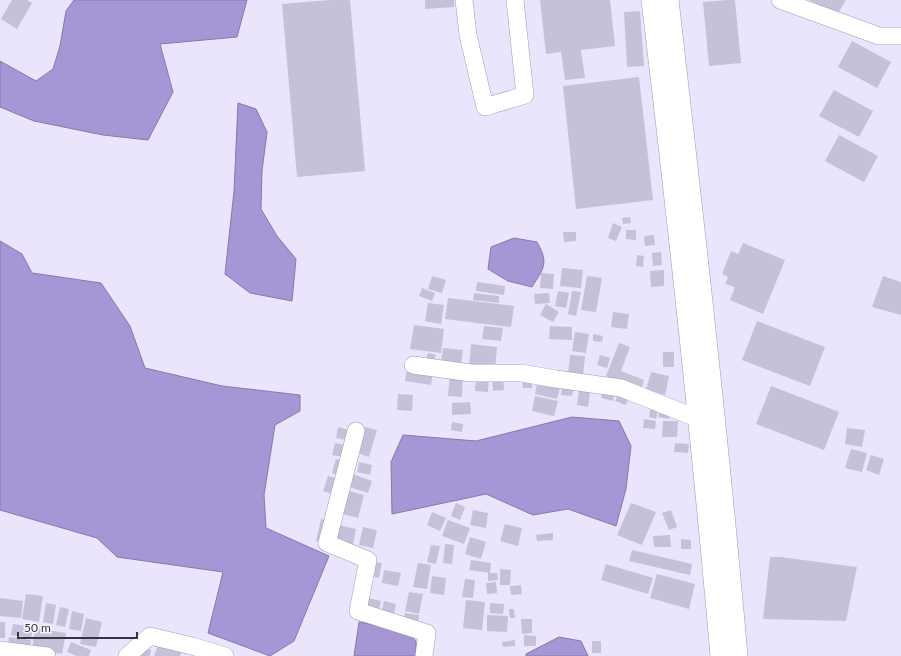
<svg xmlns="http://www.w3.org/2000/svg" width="901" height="656" font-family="Lato,sans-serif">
<rect width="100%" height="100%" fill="#eae4fc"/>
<path fill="#a796d5" stroke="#8679a8" d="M74,0H247L237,37L160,44L173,92L148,140L103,135L34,121L0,107V61L36,81L53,69L60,46L66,11Z
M238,103L256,109L267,132L262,171L261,209L277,236L296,259L292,301L250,293L225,274L234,191Z
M514,238L537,242C549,263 544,268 532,287L508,281L488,269L491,247Z
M0,241L22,254L32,273L101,283L130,326L145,368L222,386L300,395V411L275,425L264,495L266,528L329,556L294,641L270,656L208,633L223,572L117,557L97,538L0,510Z
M572,417L619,421L631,446L626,489L616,526L568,509L533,515L486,494L392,514L391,462L403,435L476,441Z
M359,622L405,631L416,641V656H354Z
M559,637L581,641L588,656H526V654Z"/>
<path fill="#c6c1d8" d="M12,0H27L32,3L17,29L1,19Z
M330,0H350L365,171L297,177L282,4Z
M425,0H454V7L425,9Z
M540,0H610L615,46L581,50L585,78L565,80L561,52L546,54Z
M728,0H735L741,63L709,66L703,2Z
M809,0H846L837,15Z
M640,11L644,66L627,67L624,12Z
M852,41L891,62L877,88L838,67Z
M639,77L653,200L576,209L563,86Z
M834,90L873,111L859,137L819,116Z
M839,135L878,156L864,182L825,161Z
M630,217L631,223L623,224L622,218Z
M613,223L622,227L616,241L608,238Z
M626,230H636V240L626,239Z
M563,232H576V241L564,242Z
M654,235L655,245L645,246L644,236Z
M743,243L785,260L763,314L730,300L735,287L725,284L728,277L722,274L731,251L738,254Z
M661,252L662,265L653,266L652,253Z
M637,255L644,256L643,267L636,266Z
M562,268L583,270L581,288L560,286Z
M664,270V286L651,287L650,271Z
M541,273L554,274L553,289L540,288Z
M432,276L446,280L442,293L428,289Z
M587,276L602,278L596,312L581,310Z
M883,276L901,282V315L872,307Z
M477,282L505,286L504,295L476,291Z
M422,288L435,293L432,301L419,296Z
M558,291L569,293L566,308L555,306Z
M572,291L581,292L576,316L568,314Z
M474,293L499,296V303L473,300Z
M549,293L550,303L535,304L534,294Z
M448,298L514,306L511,327L445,319Z
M428,303L444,305L441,324L425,321Z
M546,304L559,312L553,322L540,315Z
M613,312L629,314L627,329L611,327Z
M757,321L825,347L810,386L742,360Z
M414,325L444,329L441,353L410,349Z
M484,326L503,328L501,341L482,339Z
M550,326L572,327V340L549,339Z
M575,332L589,334L586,353L572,351Z
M593,334L603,336L602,342L593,341Z
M619,343L630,347L621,371L644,380L641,390L606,376Z
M471,344L497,347L495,370L469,367Z
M443,348L463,350L461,365L441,363Z
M663,352H674V367H663Z
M428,353L436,355L433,364L425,362Z
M570,355L585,356L583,375L568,374Z
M600,355L610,358L607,368L597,365Z
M407,369L433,372L431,385L405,381Z
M651,372L669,376L665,395L646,390Z
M450,373L463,374L462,397L448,396Z
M476,376H489L488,392L475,391Z
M503,376L504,390L493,391L492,377Z
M532,377V388H523L522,378Z
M538,379L561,384L557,399L535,394Z
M562,384L574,385L572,396L561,395Z
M580,385L591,386L588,407L577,405Z
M771,386L839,412L824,450L756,424Z
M604,387L616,390L613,401L601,398Z
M620,390L630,394L626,405L615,401Z
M398,394L413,395L412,411L397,410Z
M535,396L558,401L554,416L532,411Z
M470,402L471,414L452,415V403Z
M651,404L659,406L656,419L649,417Z
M661,407L671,410L669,419L658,417Z
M644,419L656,421L655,429L643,428Z
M663,421H678L677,437H662Z
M452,422L463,424L462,432L451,430Z
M338,427L349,430L347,440L336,438Z
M365,427L377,430L369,457L358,453Z
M847,428L865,430L862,447L845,444Z
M335,443L346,445L343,457L332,455Z
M675,443L689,444L688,453L674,452Z
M851,449L867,453L862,472L845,468Z
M871,455L884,459L879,475L866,470Z
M336,459L352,464L347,478L332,473Z
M359,462L372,465L370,475L357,472Z
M350,473L372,481L368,493L346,486Z
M328,476L343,480L338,496L323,491Z
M345,490L364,495L358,518L339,513Z
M456,503L465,507L460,520L451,516Z
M631,503L656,512L642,545L617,535Z
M473,510L488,513L486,528L470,525Z
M671,510L677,527L669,530L662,513Z
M432,512L446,518L440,531L427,525Z
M321,519L337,523L332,545L316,541Z
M448,520L470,528L464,544L442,536Z
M505,524L522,528L518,546L500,541Z
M339,525L356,529L353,545L336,541Z
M363,527L377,530L373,548L359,545Z
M553,533V540L537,541L536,535Z
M670,535L671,547H654L653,536Z
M470,537L486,542L481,559L465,554Z
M681,539L691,540V549H681Z
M445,544L454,545L452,564L443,563Z
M431,545L440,546L436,564L427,562Z
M632,550L692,564L690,575L629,561Z
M770,557H780L857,567L846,621L763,619Z
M471,560L491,563L490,573L469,570Z
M374,562L382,563L379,578L371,576Z
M418,563L431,565L427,589L413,587Z
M606,564L653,578L648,594L601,580Z
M500,569L511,570L510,585H500Z
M384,570L401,573L398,586L382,583Z
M488,573H497L498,580L488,581Z
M657,574L695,584L689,609L650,598Z
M432,576L446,578L444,595L430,593Z
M465,579L475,580L473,598L462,597Z
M496,582L497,593L487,594L486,583Z
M521,585L522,594L511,595L510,586Z
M409,592L423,594L419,614L405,611Z
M26,594L43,596L39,622L22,619Z
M0,598L23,601L21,618L0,616Z
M368,598L381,601L378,614L365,612Z
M466,600L485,602L482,630L463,628Z
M384,601L396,604L393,618L381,615Z
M46,603L56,605L53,624L43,622Z
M490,603L504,604L503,614L490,613Z
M60,607L69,609L65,627L56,625Z
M509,609H514L515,618H510Z
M72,611L84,614L81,631L69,629Z
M405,613L419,615L418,623L403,620Z
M487,615L508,616L507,632L487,631Z
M86,618L102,622L96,647L80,644Z
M521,619H532V633L522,634Z
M0,622H5V638H0Z
M13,624L33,627L31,638L11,635Z
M35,628L66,633L62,654L32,649Z
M524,635L536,636V646H524Z
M9,637L31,640L30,648L8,645Z
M160,640L183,648L180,656H154Z
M515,640V646L503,647L502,642Z
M592,641H601V653H592Z
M71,642L91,650L89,656H77L67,652Z
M143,648L151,650L150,656H140Z"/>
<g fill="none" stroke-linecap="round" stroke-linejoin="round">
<defs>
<path id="minor" d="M464,0L468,35L485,107L525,95L515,0
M780,0L879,36H901
M413,365L471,373H521L556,379L621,388L699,419
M356,431L327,543L368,560L358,611L427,633L424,656
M0,650L47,656
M127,656L150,636L192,646L225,656"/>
<path id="major" d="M652,0C678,218 702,437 721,656
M668,0C693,218 718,437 737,656"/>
</defs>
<use href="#minor" stroke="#9f9ab1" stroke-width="18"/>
<use href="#major" stroke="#9f9ab1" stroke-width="22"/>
<use href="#minor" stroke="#fff" stroke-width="17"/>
<use href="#major" stroke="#fff" stroke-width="21"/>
</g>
<path d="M18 632v6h119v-6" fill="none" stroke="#38353f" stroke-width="2"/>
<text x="24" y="632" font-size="12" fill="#38353f" stroke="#f6f4fd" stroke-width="3" paint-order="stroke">50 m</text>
</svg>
